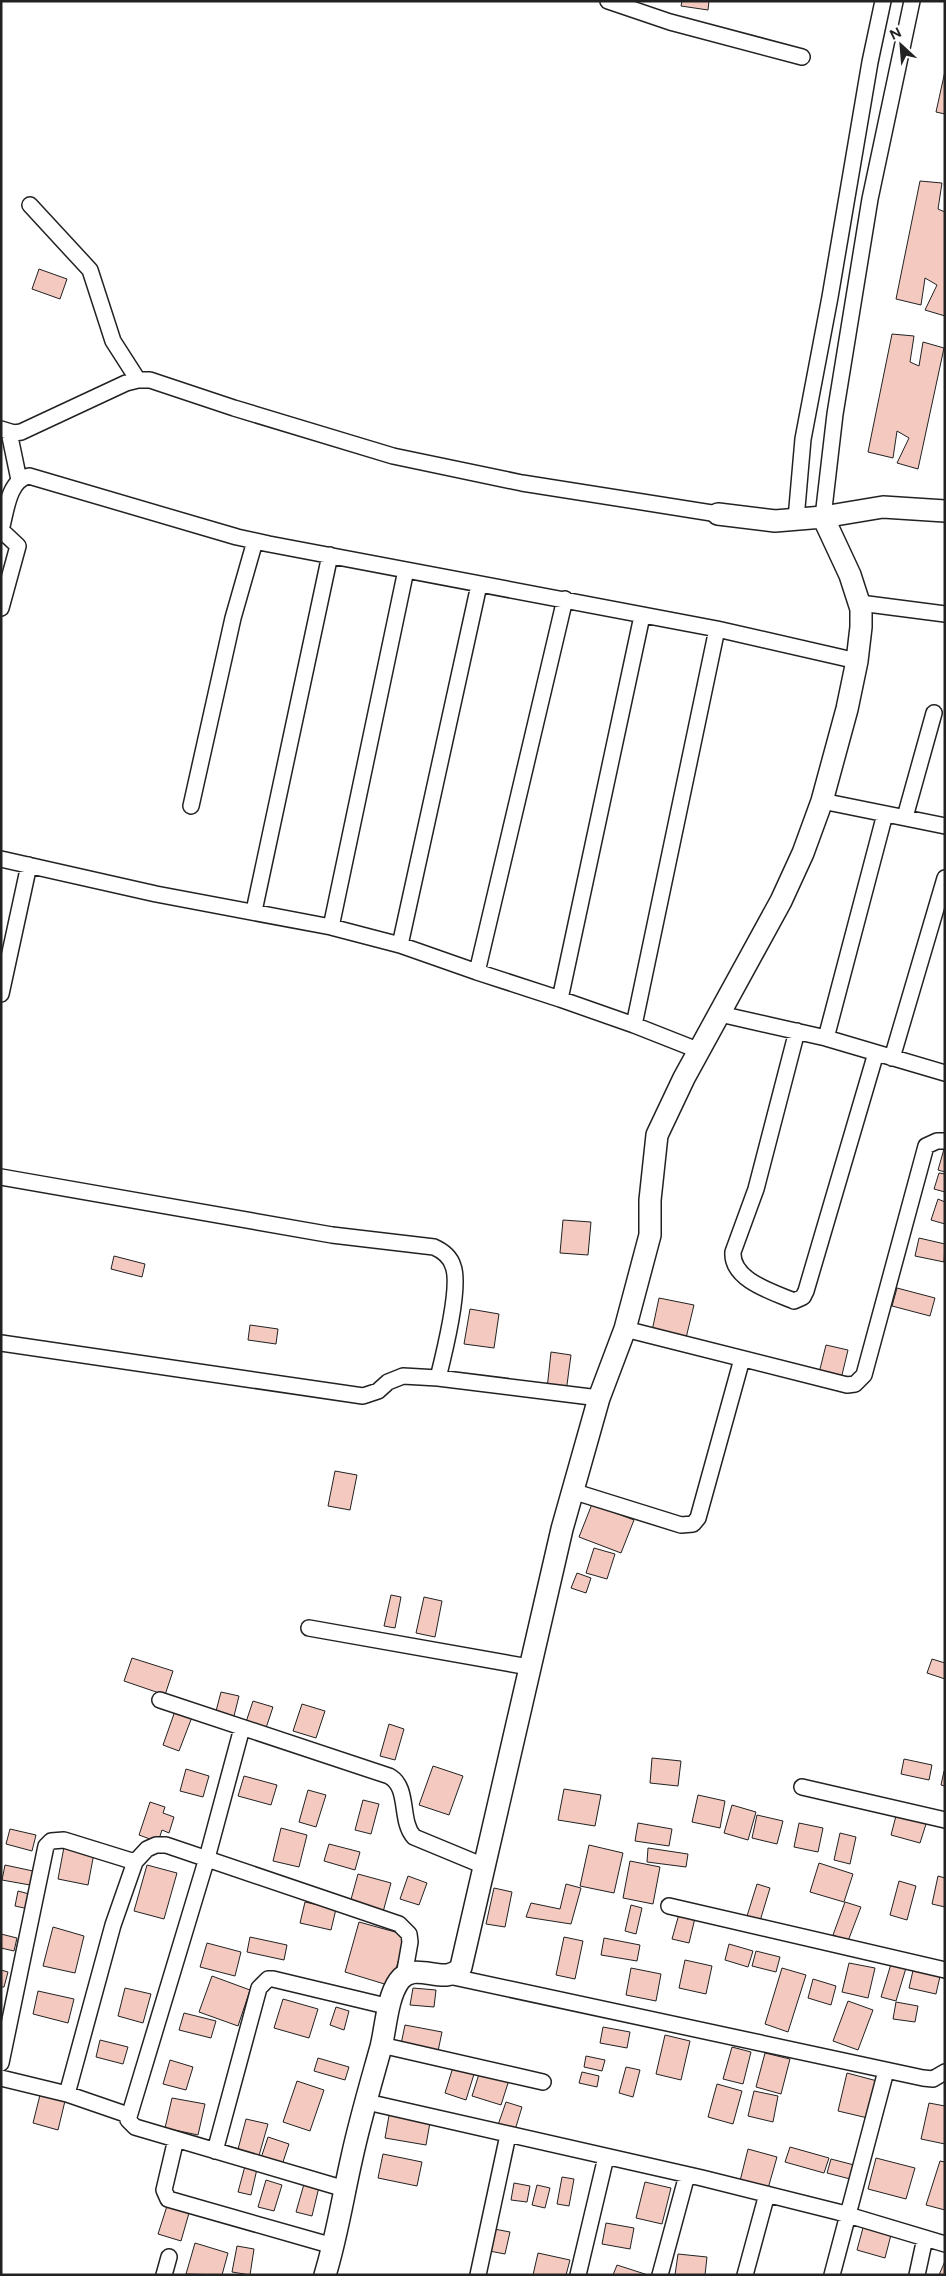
<svg xmlns="http://www.w3.org/2000/svg" width="946" height="2276" font-family="Figtree,sans-serif">
<rect width="100%" height="100%" fill="#fff"/>
<path fill="#f3c9c0" stroke="#222" d="M682,1H709L708,10L681,6Z
M945,71V114L936,112Z
M920,181L942,183L938,209L945,212V316L925,310L937,285L925,278L921,305L896,299Z
M39,269L67,279L60,299L32,289Z
M892,334L914,336L910,362L919,366L923,342L944,348L918,469L897,463L909,438L897,431L893,458L868,452Z
M944,1149H945V1172L938,1170Z
M939,1173L945,1174V1192L934,1189Z
M938,1199L945,1202V1224L931,1220Z
M563,1220L591,1222L588,1255L560,1253Z
M919,1238L945,1244L944,1262L915,1256Z
M114,1256L145,1264L142,1277L111,1269Z
M897,1288L935,1298L930,1316L892,1306Z
M659,1298L694,1305L686,1338L652,1331Z
M470,1309L499,1314L494,1348L464,1344Z
M250,1325L278,1329L276,1344L248,1340Z
M826,1345L848,1350L841,1379L819,1373Z
M551,1352L571,1355L566,1392L547,1389Z
M335,1471L357,1475L350,1510L328,1506Z
M592,1504L634,1520L621,1553L579,1537Z
M594,1548L615,1554L607,1579L586,1573Z
M577,1573L591,1578L586,1593L571,1588Z
M391,1595L401,1597L395,1628L384,1626Z
M424,1597L442,1601L435,1637L416,1633Z
M132,1658L173,1671L165,1695L124,1681Z
M932,1659L945,1663V1679L927,1673Z
M221,1692L239,1696L233,1720L215,1715Z
M253,1701L273,1707L265,1731L245,1725Z
M302,1704L325,1711L316,1738L293,1731Z
M175,1711L192,1717L179,1751L163,1745Z
M389,1724L404,1729L395,1760L380,1756Z
M652,1758L681,1761L678,1786L650,1783Z
M904,1759L932,1765L929,1780L901,1774Z
M433,1766L463,1776L449,1815L419,1805Z
M186,1769L209,1776L203,1797L180,1791Z
M944,1771H945V1786L941,1785Z
M244,1776L277,1785L271,1805L238,1796Z
M564,1789L601,1795L595,1826L558,1820Z
M308,1790L326,1795L316,1827L299,1822Z
M698,1795L725,1801L720,1828L692,1822Z
M363,1800L379,1804L371,1834L355,1830Z
M150,1802L165,1807L163,1813L174,1817L169,1833L162,1830L158,1842L139,1835Z
M732,1805L756,1812L748,1840L724,1833Z
M897,1812L927,1821L920,1843L891,1835Z
M757,1815L783,1821L777,1844L752,1838Z
M638,1823L672,1829L669,1846L635,1841Z
M799,1823L823,1828L818,1852L794,1847Z
M281,1828L307,1835L299,1867L273,1861Z
M10,1829L36,1835L32,1851L6,1844Z
M840,1833L856,1837L850,1864L834,1860Z
M329,1844L360,1852L355,1870L324,1861Z
M589,1845L623,1853L614,1893L580,1886Z
M64,1847L94,1853L88,1885L58,1879Z
M648,1848L688,1854L686,1867L647,1862Z
M630,1861L660,1867L653,1904L623,1898Z
M819,1863L853,1874L844,1902L810,1892Z
M5,1865L33,1871L30,1885L2,1880Z
M147,1865L177,1873L164,1919L134,1911Z
M358,1874L391,1883L383,1912L350,1903Z
M408,1876L427,1883L419,1905L400,1899Z
M938,1876L945,1878V1907L932,1904Z
M899,1881L916,1886L907,1920L890,1915Z
M566,1884L581,1888L571,1924L526,1917L531,1903L560,1909Z
M757,1884L770,1888L760,1921L747,1916Z
M494,1888L512,1892L505,1927L486,1924Z
M18,1891L33,1895L29,1909L15,1906Z
M305,1902L336,1909L331,1930L300,1923Z
M845,1902L861,1907L848,1941L833,1935Z
M631,1905L642,1908L636,1934L625,1931Z
M679,1914L695,1918L689,1943L672,1939Z
M359,1922L406,1935L391,1986L345,1972Z
M53,1927L84,1936L75,1973L43,1966Z
M1,1934L17,1938L14,1951L1,1948Z
M250,1937L287,1945L284,1960L247,1952Z
M564,1937L583,1941L575,1979L556,1975Z
M604,1938L640,1945L637,1961L601,1955Z
M207,1943L241,1952L235,1976L200,1967Z
M729,1944L753,1951L748,1967L725,1960Z
M756,1951L780,1957L776,1972L752,1966Z
M685,1960L712,1966L706,1994L679,1988Z
M849,1963L875,1968L868,1998L842,1992Z
M891,1964L906,1968L896,2001L881,1997Z
M914,1966L941,1972L936,1994L909,1988Z
M631,1968L661,1974L656,2001L626,1995Z
M782,1968L806,1975L788,2032L765,2024Z
M1,1970L8,1972L4,1987H1Z
M212,1976L250,1990L238,2026L199,2012Z
M813,1979L836,1986L831,2005L808,1998Z
M125,1988L151,1994L143,2023L118,2016Z
M413,1988L436,1990L434,2007L410,2005Z
M38,1991L74,1999L68,2023L33,2014Z
M283,1999L318,2009L309,2038L274,2028Z
M848,2001L873,2010L858,2050L833,2041Z
M896,2002L918,2006L915,2022L893,2019Z
M336,2007L349,2011L344,2030L330,2025Z
M184,2013L216,2021L211,2038L179,2030Z
M405,2025L442,2032L437,2056L400,2049Z
M603,2027L630,2032L627,2048L600,2043Z
M665,2035L690,2041L681,2080L656,2074Z
M100,2040L128,2047L123,2064L96,2057Z
M732,2047L751,2052L743,2084L723,2079Z
M765,2053L790,2059L781,2094L756,2087Z
M586,2056L605,2060L602,2071L584,2067Z
M318,2058L349,2067L345,2080L314,2071Z
M170,2060L193,2067L186,2090L163,2084Z
M454,2064L475,2071L466,2100L445,2093Z
M626,2067L640,2070L633,2097L619,2093Z
M480,2071L509,2080L501,2105L472,2096Z
M582,2072L599,2076L597,2087L579,2083Z
M847,2073L881,2082L872,2119L838,2111Z
M297,2081L324,2090L310,2131L283,2122Z
M717,2084L742,2091L733,2124L708,2117Z
M754,2091L778,2096L773,2122L748,2116Z
M40,2095L65,2101L58,2130L33,2123Z
M172,2098L205,2104L198,2135L165,2128Z
M506,2102L522,2107L515,2130L498,2125Z
M929,2103L945,2106V2144L921,2139Z
M390,2110L431,2117L426,2145L385,2138Z
M246,2119L268,2124L258,2159L237,2153Z
M268,2137L289,2144L282,2165L261,2158Z
M790,2147L829,2158L824,2173L785,2162Z
M748,2149L777,2157L767,2192L739,2185Z
M383,2154L422,2162L417,2186L378,2178Z
M876,2158L915,2168L906,2199L868,2189Z
M831,2159L858,2166L854,2180L827,2173Z
M940,2161L945,2162V2210L926,2205Z
M245,2166L257,2169L251,2195L238,2192Z
M562,2177L574,2179L569,2206L557,2204Z
M266,2180L282,2185L274,2211L258,2207Z
M645,2182L671,2188L662,2224L636,2218Z
M514,2183L530,2186L527,2202L511,2200Z
M304,2184L319,2187L312,2216L296,2212Z
M537,2185L550,2188L545,2208L532,2205Z
M167,2206L189,2213L181,2241L158,2234Z
M606,2223L634,2228L630,2249L602,2244Z
M864,2224L892,2231L885,2258L857,2250Z
M489,2228L510,2232L505,2254L484,2250Z
M195,2243L228,2253L222,2275L186,2274Z
M237,2246L254,2249L250,2275L232,2272Z
M538,2253L570,2260L566,2275H533Z
M678,2254L707,2257L705,2275H675Z
M945,2261V2275H939Z
M617,2265L648,2275H613Z"/>
<g fill="none" stroke-linecap="round" stroke-linejoin="round">
<defs>
<path id="street" d="M608,1L670,22L802,57
M30,205L90,270L113,341L138,380
M1,429L14,433L21,432L126,383L138,380H150L234,408L393,456L522,483L718,514
M9,432L19,480
M823,517L835,414L870,199L912,1
M796,519L803,439L830,297L870,62L883,1
M1,530C6,513 8,480 29,476L237,537L269,544L717,629L857,661
M1,530L18,546L1,608
M406,570L331,927L400,945L479,585
M860,603L945,614
M822,801L945,826
M191,806L233,618L255,541
M905,817L934,713
M1,859L156,894L331,927
M254,911L330,555
M400,945L477,972L565,599
M477,972L560,999L642,616
M1,994L29,865
M560,999L634,1025L717,629
M720,1014L826,1038L945,1073
M634,1025L700,1051
M797,1031L756,1189L733,1252C731,1280 773,1292 794,1301L803,1297L806,1291L876,1053
M826,1038L885,814
M892,1058L945,878
M1,1177L332,1235L434,1247C443,1251 450,1256 453,1266C461,1286 444,1354 438,1378
M625,1329L847,1385L855,1384L864,1375L926,1146L937,1141H945
M1,1343L363,1396L378,1391L388,1382L403,1376L438,1378L599,1398
M572,1491L681,1525L693,1524L698,1518L742,1359
M309,1628L529,1667
M160,1700L389,1776C410,1787 399,1821 414,1837L484,1866
M242,1728L207,1858L128,2120L135,2127L345,2189
M802,1787L945,1820
M669,1906L945,1970
M449,1976L923,2078L933,2079L945,2072
M381,2045L543,2082
M1,2063L46,1846L51,1841L64,1840L135,1862
M1,2078L67,2094L128,2115
M67,2094L113,1925L135,1862L147,1849L156,1845H166L399,1924L409,1934L410,1942L404,1976
M367,2102L702,2178L838,2212L945,2244
M176,2139L164,2190L168,2199L333,2246
M215,2151L259,1988L268,1979H273L390,2007
M164,2275L169,2257
M478,2275L508,2135
M578,2275L606,2157
M660,2275L687,2175
M745,2275L767,2194
M832,2275L886,2071
M917,2275L925,2238"/>
<path id="secondary" d="M718,514L775,521L823,517L883,507L945,511
M325,2275C337,2236 343,2196 352,2157C360,2120 371,2083 381,2047C386,2027 387,1998 399,1981C415,1959 446,1988 461,1967L562,1529L599,1398L625,1329L650,1235V1200L657,1135L684,1078L781,901L803,853L822,801L847,709L857,661L861,627V609L850,575L823,517"/>
</defs>
<use href="#street" stroke="#222" stroke-width="18"/>
<use href="#secondary" stroke="#222" stroke-width="24"/>
<use href="#street" stroke="#fff" stroke-width="15"/>
<use href="#secondary" stroke="#fff" stroke-width="21"/>
</g>
<rect width="946" height="2276" fill="none" stroke="#222222" stroke-width="5"/>
<g transform="translate(901 45) rotate(334)" stroke="#ffffff" stroke-width="4" paint-order="stroke">
<path d="M0-4L9 19L0 12L-9 19Z" fill="#222222"/>
<text y="-8" font-size="14" font-weight="bold" text-anchor="middle" fill="#222222">N</text>
</g>
</svg>
